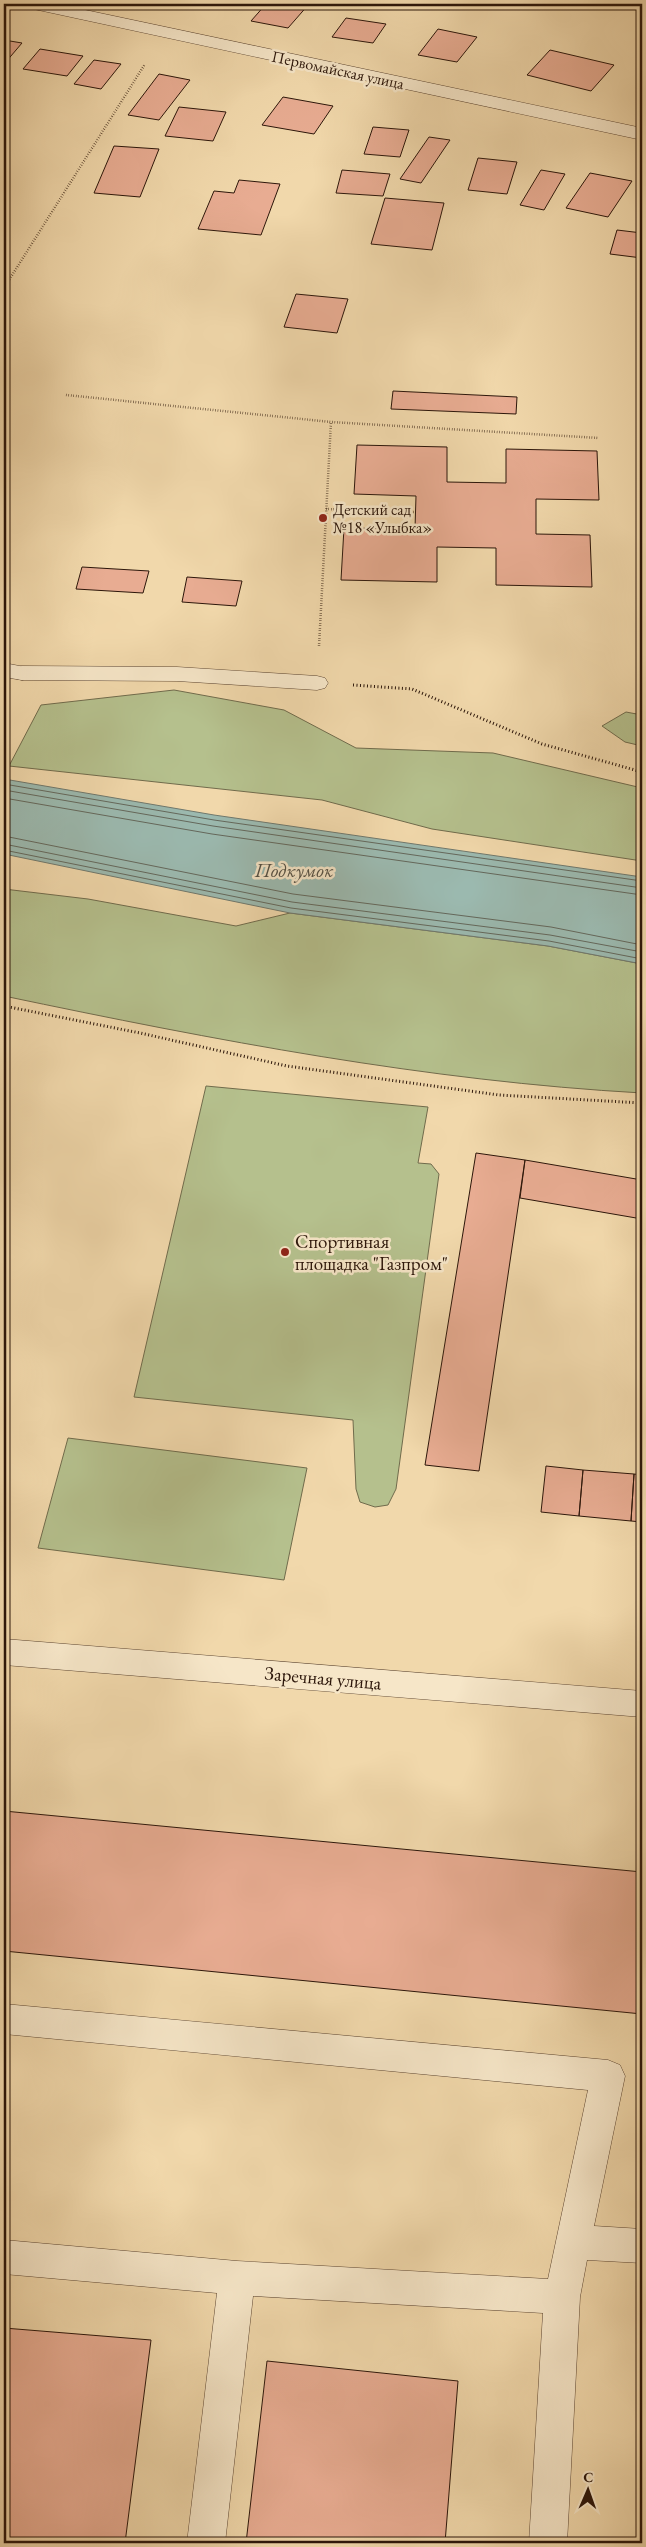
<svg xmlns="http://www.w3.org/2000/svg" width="646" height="2547" font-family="'EB Garamond',serif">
<rect width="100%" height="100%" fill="#f1d8ab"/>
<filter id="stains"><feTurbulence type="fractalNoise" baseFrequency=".004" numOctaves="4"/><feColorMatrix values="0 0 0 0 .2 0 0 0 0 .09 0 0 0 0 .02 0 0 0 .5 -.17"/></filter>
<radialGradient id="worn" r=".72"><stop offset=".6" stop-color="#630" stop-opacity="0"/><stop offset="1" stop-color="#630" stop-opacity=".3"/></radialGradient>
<path fill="#b5c08d" stroke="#706b4c" d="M174,690L284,710L356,748L493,753L642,788V861L432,829L322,800L9,766L41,705Z
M626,712L642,715V746L625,742L602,726Z
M4,889L88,899L236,926L290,913L548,946L642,964V1093C427,1081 214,1040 4,996Z
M206,1086L428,1107L418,1163L431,1164L439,1174L396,1489L388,1505L375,1507L360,1502L356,1489L353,1420L134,1397Z
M68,1438L307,1468L284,1580L38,1548Z"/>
<path fill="#9bb9af" stroke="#6f786d" d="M4,779L214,815L642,877V964L548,946L290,913L4,854Z"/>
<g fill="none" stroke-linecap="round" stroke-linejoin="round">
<path stroke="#64685c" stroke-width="1" d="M4,784L214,820L642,881
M4,790L213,826L642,888
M4,798L212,834L642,895
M4,836L293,894L551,927L642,945
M4,844L292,902L550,935L642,952
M4,850L291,908L549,941L642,959"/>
</g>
<path fill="#e8ac92" stroke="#2c160a" d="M266,4H309L288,28L251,21Z
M346,18L386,24L373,43L332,37Z
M438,29L477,37L457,62L418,55Z
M4,40L22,43L5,63H4Z
M40,49L83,56L67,76L23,69Z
M550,50L614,65L591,91L527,75Z
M94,60L121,64L101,89L74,84Z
M159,74L190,80L159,120L128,115Z
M283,97L333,106L314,134L262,125Z
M179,107L226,112L213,141L165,136Z
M373,127L409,130L400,157L364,154Z
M429,137L450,140L421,183L400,179Z
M114,146L159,149L140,197L94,193Z
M478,158L517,162L507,194L468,190Z
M342,170L390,174L383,196L336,193Z
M541,170L565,174L544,210L520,205Z
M590,173L632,181L608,217L566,208Z
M239,180L280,184L261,235L198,229L214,191L234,193Z
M385,198L444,203L432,250L371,244Z
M617,230L642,233V258L610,254Z
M296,294L348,299L337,333L284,327Z
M393,391L517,397L516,414L391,409Z
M357,445L447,447V482L506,483V449L597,451L599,500L536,499V534L590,535L592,587L496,585V548L437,547V582L341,580L344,528L415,529L416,496L354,494Z
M82,567L149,571L143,593L76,589Z
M187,577L242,581L236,606L182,602Z
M476,1153L525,1160L479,1471L425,1465Z
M525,1160L642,1180V1219L520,1198Z
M546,1466L583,1470L579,1516L541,1512Z
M583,1470L634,1474L631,1521L579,1516Z
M634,1474L642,1475V1522L631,1521Z
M4,1811L642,1872V2014L4,1951Z
M4,2328L151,2340L125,2543H4Z
M267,2361L458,2381L445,2543H246Z"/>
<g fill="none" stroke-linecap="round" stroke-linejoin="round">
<defs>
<path id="service" d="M22,666L177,667L317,676L325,678L328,683L325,688L317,690L177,681L22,680L14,678L11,673L14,668Z
M4,2004L608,2060L620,2065L625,2076L594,2226L642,2229V2263L587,2260L580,2297L567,2543H529L543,2313L253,2296L225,2543H187L217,2293L4,2274V2240L237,2261L548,2279L588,2090L4,2034Z"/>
<path id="minor" d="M4,663L30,668L33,673L30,678L22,680L4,677Z
M4,1639L642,1691V1717L4,1665Z"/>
<path id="tertiary" d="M26,4H57L642,128V140L29,8Z"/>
</defs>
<use href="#service" stroke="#5d4632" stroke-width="1"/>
<use href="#minor" stroke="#5d4632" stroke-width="1"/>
<use href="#tertiary" stroke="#5d4632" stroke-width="1"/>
<path stroke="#2c160a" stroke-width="2.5" stroke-dasharray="0.5 2" stroke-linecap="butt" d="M4,288L145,64
M66,395L331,422L599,438
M326,509L416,512
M319,646L331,422"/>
<path stroke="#2c160a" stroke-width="3" stroke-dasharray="1 2.5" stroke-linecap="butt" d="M353,685L412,689L542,744L642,772
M4,1006L140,1033L287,1066L499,1095L642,1103"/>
<use href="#service" fill="#f6e6c8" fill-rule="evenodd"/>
<use href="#minor" fill="#f6e6c8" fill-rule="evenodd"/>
<use href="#tertiary" fill="#f6e6c8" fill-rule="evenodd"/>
</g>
<g fill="#8f2418" stroke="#f6e6c8" stroke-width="2">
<circle cx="323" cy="518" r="5"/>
<circle cx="285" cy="1252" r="5"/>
</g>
<g text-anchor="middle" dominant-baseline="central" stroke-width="5" stroke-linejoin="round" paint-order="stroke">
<g font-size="16" fill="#2c160a" stroke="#f6e6c8">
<text transform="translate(338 70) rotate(12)">Первомайская улица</text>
</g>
<g font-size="16" fill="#2c160a" stroke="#f6e6c8" text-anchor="start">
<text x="333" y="509">Детский сад<tspan x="333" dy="18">№18 «Улыбка»</tspan></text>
</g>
<g font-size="19" fill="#2c160a" stroke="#f6e6c8" text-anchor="start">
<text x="295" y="1241">Спортивная<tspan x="295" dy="22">площадка "Газпром"</tspan></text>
</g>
<g font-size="19" fill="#2c160a" stroke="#f6e6c8">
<text transform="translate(323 1678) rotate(5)">Заречная улица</text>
</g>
<g font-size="20" font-style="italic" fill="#534f44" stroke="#f6e6c8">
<text x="294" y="870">Подкумок</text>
</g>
</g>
<rect width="646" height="2547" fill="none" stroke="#f1d8ab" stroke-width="20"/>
<rect x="5" y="5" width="636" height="2537" fill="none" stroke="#2c160a" stroke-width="2.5"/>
<rect x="10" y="10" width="626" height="2527" fill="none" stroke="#2c160a"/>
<g transform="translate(588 2490) rotate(2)" stroke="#f6e6c8" stroke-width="4" paint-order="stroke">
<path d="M0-4L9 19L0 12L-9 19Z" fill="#2c160a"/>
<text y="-8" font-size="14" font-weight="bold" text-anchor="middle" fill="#2c160a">С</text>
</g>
<rect width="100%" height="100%" filter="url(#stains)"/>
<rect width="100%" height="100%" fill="url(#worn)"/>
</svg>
